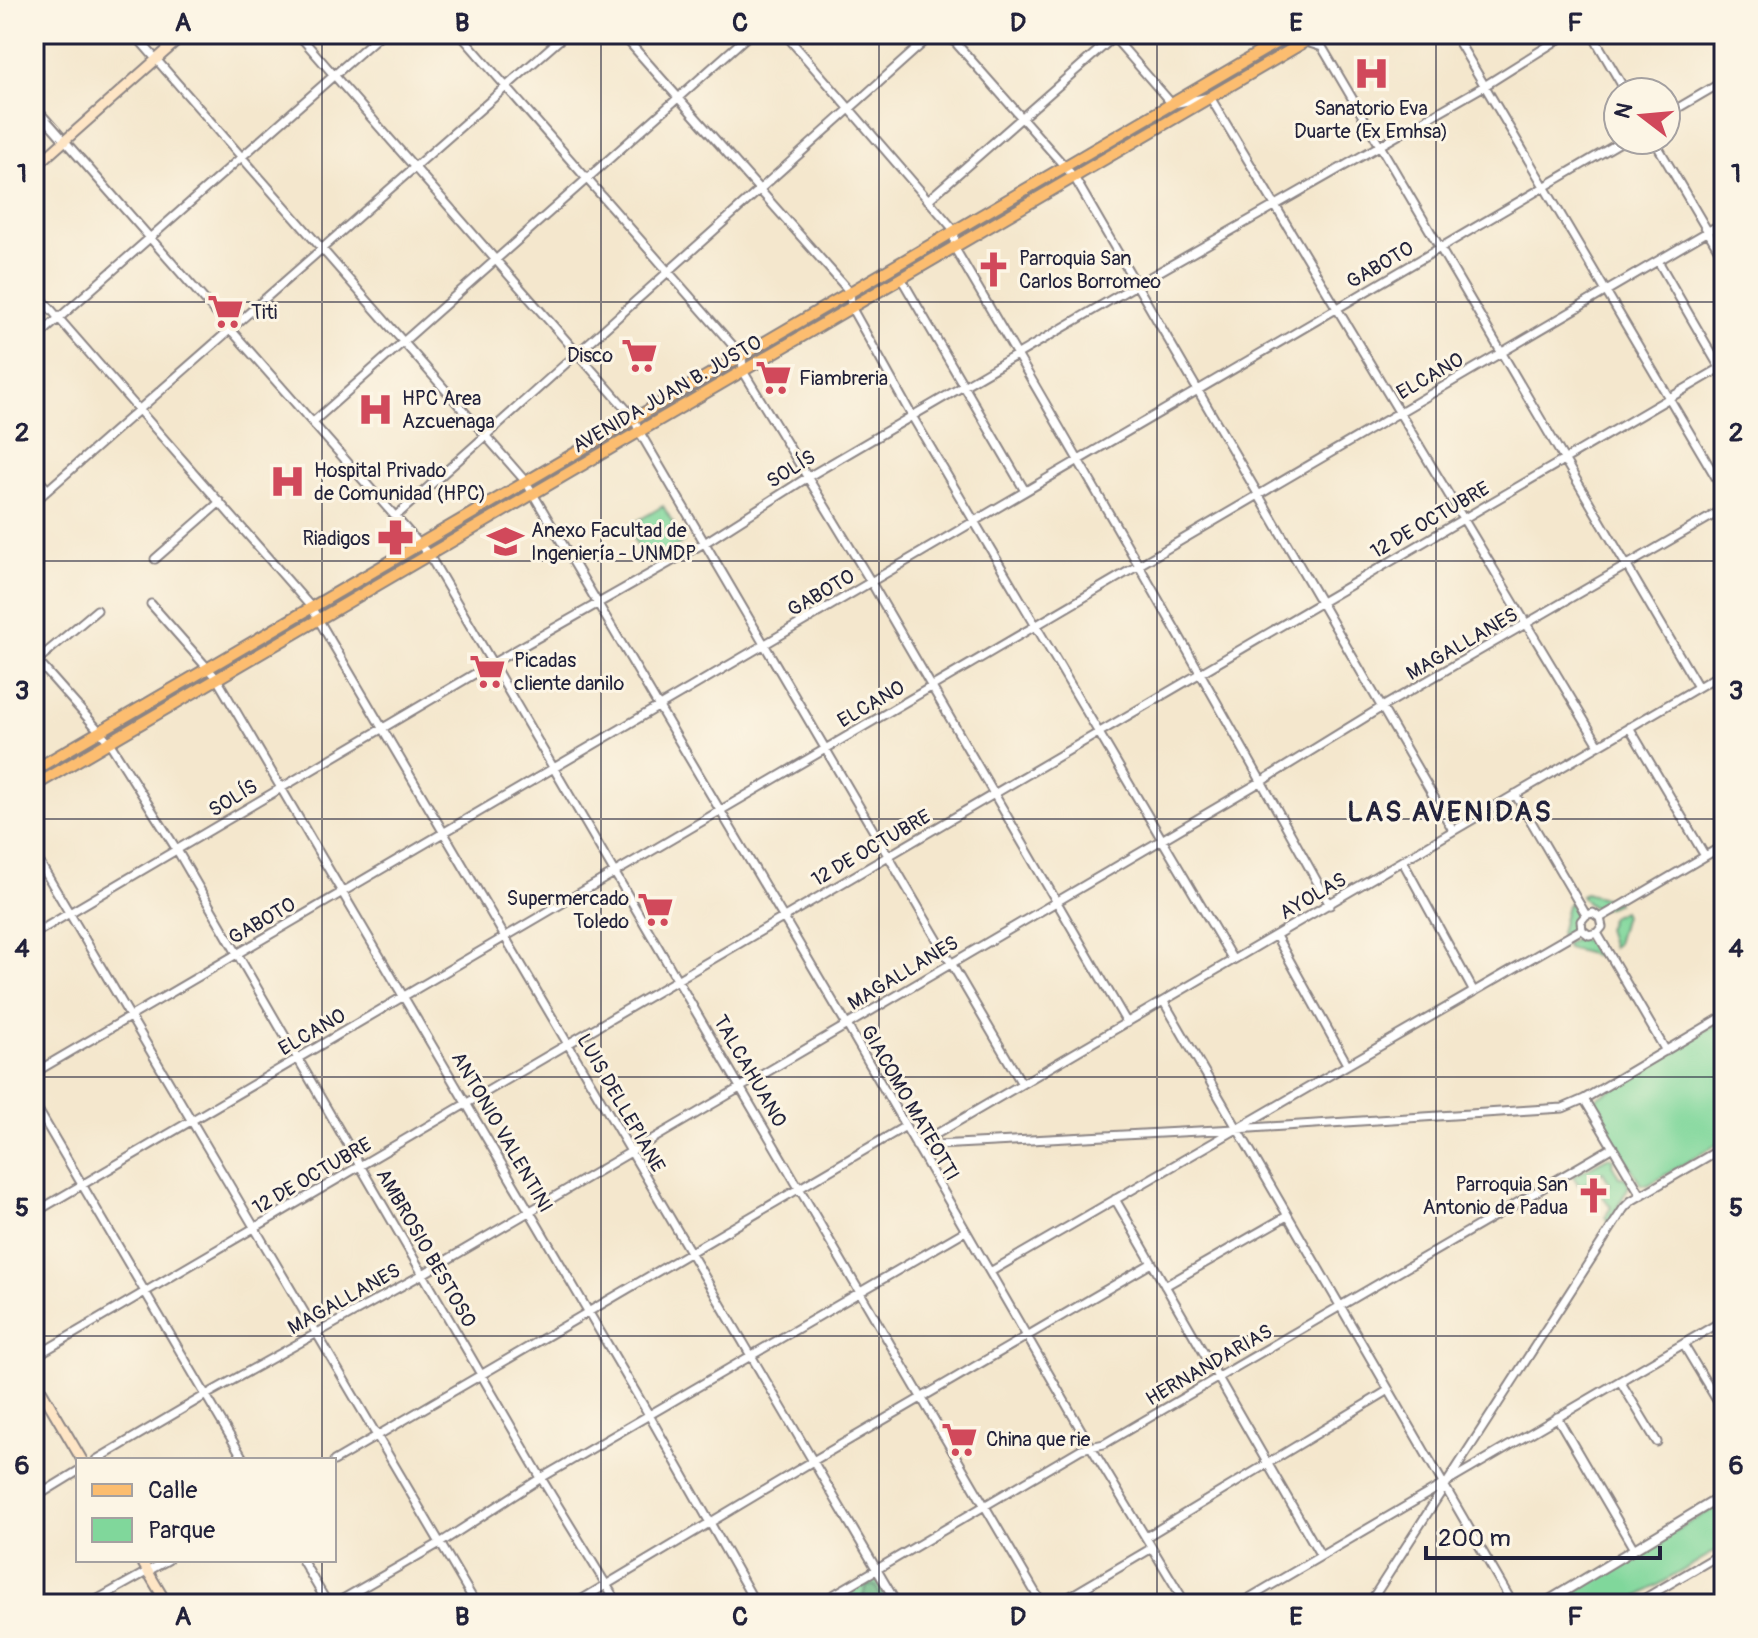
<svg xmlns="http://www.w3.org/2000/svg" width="1758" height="1638" font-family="Pangolin,sans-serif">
<rect width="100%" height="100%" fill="#fcf5e5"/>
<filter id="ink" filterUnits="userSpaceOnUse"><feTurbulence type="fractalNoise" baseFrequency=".0125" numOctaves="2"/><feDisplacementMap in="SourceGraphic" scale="16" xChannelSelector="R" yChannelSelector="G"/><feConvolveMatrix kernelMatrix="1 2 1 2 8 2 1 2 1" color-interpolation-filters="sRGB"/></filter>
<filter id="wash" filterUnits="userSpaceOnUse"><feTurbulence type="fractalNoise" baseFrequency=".006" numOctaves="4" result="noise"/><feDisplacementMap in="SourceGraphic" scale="32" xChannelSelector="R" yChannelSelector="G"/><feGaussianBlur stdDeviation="1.8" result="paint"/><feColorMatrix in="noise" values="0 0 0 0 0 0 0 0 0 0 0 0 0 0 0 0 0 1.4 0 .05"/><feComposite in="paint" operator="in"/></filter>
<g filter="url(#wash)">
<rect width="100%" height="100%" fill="#f4e7cd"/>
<path fill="#80d79b" stroke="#517c6b" stroke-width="2" d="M663,506L684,542L647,563L627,527Z
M1585,893L1616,901L1617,903C1602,912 1590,911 1581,895Z
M1570,902C1579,917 1576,927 1561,936L1560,933L1567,905Z
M1622,911L1624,915L1616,944L1612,947L1606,929L1611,917Z
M1576,938L1594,943L1600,953L1594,955L1567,948L1565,944Z
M1724,1019V1140L1648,1185L1641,1184L1594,1109L1595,1099Z
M1609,1157L1613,1158L1612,1164L1619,1177L1626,1178L1629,1186L1609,1223L1605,1217L1611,1207L1599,1191L1610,1184L1603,1172L1580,1187L1573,1176Z
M1724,1502V1546L1626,1604H1552Z
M872,1579L878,1582L890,1604H828Z"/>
<path fill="#68b883" stroke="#456d5f" stroke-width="2" d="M867,1585L875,1586L885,1604H867L863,1596Z"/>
</g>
<g filter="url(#ink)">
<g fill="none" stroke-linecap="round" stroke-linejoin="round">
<defs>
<path id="minor" d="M134,34L526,482L847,1025L1091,1447L1186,1604
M298,34L634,418L639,431L1022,1084
M460,34L742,356L743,371L871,582L1127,1023
M622,34L850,292L851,307L912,416L1233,960
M785,34L955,231L954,247C1082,465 1208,684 1330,905
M948,34L1074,177L1453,830
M1111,34L1172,104L1210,97L1599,745
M1454,34L1724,491
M1592,34L1626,92
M1288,36L1322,47L1698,687
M34,106L429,555L1042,1604
M1666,115L1724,81
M1654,140L1724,259
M928,200L1116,35
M1658,261L1720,368
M901,278L1025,491
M34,290L311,607L897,1604
M34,340L381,34
M313,422L750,34
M34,475L48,490
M34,502L566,34
M396,516L933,34
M155,559L220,502
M151,604L217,679L649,1415L756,1604
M34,657L109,742L177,850L541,1478L618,1604
M34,663L97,610
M1629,727L1705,856
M1515,794L1586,915
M34,853L476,1604
M1403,862L1474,992
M1586,915L1581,921L1582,930L1589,935L1597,933
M1586,915L1593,913L1600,918L1602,927L1597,933
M1600,918L1724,845
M1597,933L1666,1051
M34,934L493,663L706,542L808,477L1136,285L1486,85L1567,34
M1276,936L1347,1064
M1164,1002L1513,1604
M34,1073L1624,140
M1584,1099L1641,1195
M34,1103L244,1460
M916,1146L1724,672
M918,1146L1236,1129L1563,1108L1584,1099L1724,1016
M1115,1199L1321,1556
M34,1213L1724,222
M990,1272L1582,929
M1165,1286L1287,1216
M1683,1344L1724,1412
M34,1357L1724,366
M1620,1381L1657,1442
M1557,1417L1634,1549
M96,1460L206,1395L423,1274L1262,781L1382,707L1724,509
M334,1461L904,1127
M34,1498L78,1471
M1146,1537L1389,1390
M302,1560L328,1604
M89,1604L168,1560
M334,1604L440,1543L541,1478L965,1231
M574,1604L813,1461L1152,1263
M818,1604L1081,1449L1104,1444L1613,1147
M1057,1604L1152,1548
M1239,1604L1724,1320
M1369,1604L1624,1208L1631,1201L1724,1147
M1635,1604L1724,1552"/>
<path id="tertiary" d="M1543,1604L1724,1495"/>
<path id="secondary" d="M34,168L185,34
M34,1378L82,1460
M141,1560L167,1604"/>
<path id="primary" d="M34,770L1291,34
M34,786L1318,34"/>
</defs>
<use href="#minor" stroke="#8b8484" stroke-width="11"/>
<use href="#tertiary" stroke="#8b8484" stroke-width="12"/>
<use href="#secondary" stroke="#8b8484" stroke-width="13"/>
<use href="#primary" stroke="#8b8484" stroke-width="14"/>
<use href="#minor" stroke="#fff" stroke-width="7"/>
<use href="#tertiary" stroke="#fff" stroke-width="8"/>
<use href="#secondary" stroke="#fee5c5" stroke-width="9"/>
<use href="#primary" stroke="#fcbd6f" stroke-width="10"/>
</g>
</g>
<path fill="none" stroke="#22223b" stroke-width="2" stroke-opacity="0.55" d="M322,34V1460M601,34V1604M879,34V1604M1157,34V1604M1436,34V1604M34,302H1724M34,561H1724M34,819H1724M34,1077H1724M34,1336H1724M322,1560V1604"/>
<defs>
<symbol id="hospital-bare" viewBox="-9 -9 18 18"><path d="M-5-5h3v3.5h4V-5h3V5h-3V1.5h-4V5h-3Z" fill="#d1495b" stroke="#fcf5e5" stroke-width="2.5" paint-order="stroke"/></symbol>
<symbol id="church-bare" viewBox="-9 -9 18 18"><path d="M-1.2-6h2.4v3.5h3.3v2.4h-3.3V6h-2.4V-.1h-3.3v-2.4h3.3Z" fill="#d1495b" stroke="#fcf5e5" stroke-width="2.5" paint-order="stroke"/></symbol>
<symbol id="supermarket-bare" viewBox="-9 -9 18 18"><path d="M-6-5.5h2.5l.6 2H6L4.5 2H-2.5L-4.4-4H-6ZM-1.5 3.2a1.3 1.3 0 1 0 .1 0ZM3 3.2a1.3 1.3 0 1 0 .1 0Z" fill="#d1495b" stroke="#fcf5e5" stroke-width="2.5" paint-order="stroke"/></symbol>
<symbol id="pharmacy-bare" viewBox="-9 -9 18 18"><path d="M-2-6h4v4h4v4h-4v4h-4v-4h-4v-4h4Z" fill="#d1495b" stroke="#fcf5e5" stroke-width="2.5" paint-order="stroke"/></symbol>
<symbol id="university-bare" viewBox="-9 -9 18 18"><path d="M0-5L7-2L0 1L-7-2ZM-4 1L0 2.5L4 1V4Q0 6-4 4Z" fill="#d1495b" stroke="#fcf5e5" stroke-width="2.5" paint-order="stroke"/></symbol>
</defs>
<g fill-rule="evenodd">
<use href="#hospital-bare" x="1346" y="48" width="51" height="51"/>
<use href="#church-bare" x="968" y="244" width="51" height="51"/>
<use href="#supermarket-bare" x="200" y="286" width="51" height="51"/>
<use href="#supermarket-bare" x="614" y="330" width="51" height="51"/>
<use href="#supermarket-bare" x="748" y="352" width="51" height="51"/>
<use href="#hospital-bare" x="350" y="384" width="51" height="51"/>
<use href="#hospital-bare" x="262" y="456" width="51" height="51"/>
<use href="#pharmacy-bare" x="370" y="512" width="51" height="51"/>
<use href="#university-bare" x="480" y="516" width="51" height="51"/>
<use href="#supermarket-bare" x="462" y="646" width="51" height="51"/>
<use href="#supermarket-bare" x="630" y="884" width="51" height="51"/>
<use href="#church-bare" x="1568" y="1170" width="51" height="51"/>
<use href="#supermarket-bare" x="934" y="1414" width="51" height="51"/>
</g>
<g text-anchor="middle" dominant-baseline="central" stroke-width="6" stroke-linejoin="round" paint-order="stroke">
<g font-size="20" fill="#22223b" stroke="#fcf5e5" text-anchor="start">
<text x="1371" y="108" text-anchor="middle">Sanatorio Eva<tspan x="1371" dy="23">Duarte (Ex Emhsa)</tspan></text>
<text x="1019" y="258">Parroquia San<tspan x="1019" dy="23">Carlos Borromeo</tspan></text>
<text x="251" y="312">Titi</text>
<text x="613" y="355" text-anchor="end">Disco</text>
<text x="799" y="378">Fiambreria</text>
<text x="402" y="398">HPC Area<tspan x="402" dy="23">Azcuenaga</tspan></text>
<text x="314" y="470">Hospital Privado<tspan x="314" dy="23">de Comunidad (HPC)</tspan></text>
<text x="531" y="530">Anexo Facultad de<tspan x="531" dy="23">Ingeniería - UNMDP</tspan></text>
<text x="370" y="538" text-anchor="end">Riadigos</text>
<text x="514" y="660">Picadas<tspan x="514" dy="23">cliente danilo</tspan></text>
<text x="629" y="898" text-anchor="end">Supermercado<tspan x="629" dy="23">Toledo</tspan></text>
<text x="1568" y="1184" text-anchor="end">Parroquia San<tspan x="1568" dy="23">Antonio de Padua</tspan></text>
<text x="986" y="1439">China que rie</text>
</g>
<g font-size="20" fill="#22223b" stroke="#fcf5e5">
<text transform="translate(1380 265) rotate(-30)">GABOTO</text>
<text transform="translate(1430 376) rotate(-30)">ELCANO</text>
<text transform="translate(667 394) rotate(-30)">AVENIDA JUAN B. JUSTO</text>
<text transform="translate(791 469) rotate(-32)">SOLÍS</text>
<text transform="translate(1430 520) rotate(-30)">12 DE OCTUBRE</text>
<text transform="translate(821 593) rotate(-30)">GABOTO</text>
<text transform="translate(1462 644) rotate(-30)">MAGALLANES</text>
<text transform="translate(871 704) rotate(-30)">ELCANO</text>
<text transform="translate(233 798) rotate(-31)">SOLÍS</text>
<text transform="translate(871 848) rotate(-30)">12 DE OCTUBRE</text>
<text transform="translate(1313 896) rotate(-30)">AYOLAS</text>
<text transform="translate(262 921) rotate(-30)">GABOTO</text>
<text transform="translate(903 973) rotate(-31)">MAGALLANES</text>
<text transform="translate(312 1032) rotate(-30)">ELCANO</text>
<text transform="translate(750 1071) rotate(60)">TALCAHUANO</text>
<text transform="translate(621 1103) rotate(60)">LUIS DELLEPIANE</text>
<text transform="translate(910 1103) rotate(60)">GIACOMO MATEOTTI</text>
<text transform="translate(502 1132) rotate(60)">ANTONIO VALENTINI</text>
<text transform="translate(312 1176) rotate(-30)">12 DE OCTUBRE</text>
<text transform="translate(426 1248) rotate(60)">AMBROSIO BESTOSO</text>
<text transform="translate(344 1299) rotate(-29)">MAGALLANES</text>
<text transform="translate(1209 1365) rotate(-30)">HERNANDARIAS</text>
</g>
<g font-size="28" font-weight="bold" letter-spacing="2" fill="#22223b" stroke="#fcf5e5">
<text x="1450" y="812">LAS AVENIDAS</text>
</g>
</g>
<rect width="1758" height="1638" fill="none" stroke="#fcf5e5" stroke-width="88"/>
<rect x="76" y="1458" width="260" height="104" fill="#fcf5e5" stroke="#a5a1a1" stroke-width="2"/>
<rect x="92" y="1484" width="40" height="12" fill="#fcbd6f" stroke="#a5a1a1" stroke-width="2"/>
<text x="148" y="1498" font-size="24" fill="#22223b">Calle</text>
<rect x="92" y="1518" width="40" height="24" fill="#80d79b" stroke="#a5a1a1" stroke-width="2"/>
<text x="148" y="1538" font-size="24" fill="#22223b">Parque</text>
<g transform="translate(1642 116) rotate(286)"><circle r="38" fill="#fcf5e5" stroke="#a5a1a1" stroke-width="2"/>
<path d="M0-6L14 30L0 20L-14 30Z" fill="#d1495b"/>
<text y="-12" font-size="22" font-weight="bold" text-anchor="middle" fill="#22223b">N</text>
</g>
<path d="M1426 1546v12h234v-12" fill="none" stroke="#22223b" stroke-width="4"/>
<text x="1438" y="1546" font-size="24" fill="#22223b" stroke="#fcf5e5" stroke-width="6" paint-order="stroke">200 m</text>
<rect x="44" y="44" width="1670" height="1550" fill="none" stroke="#22223b" stroke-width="3"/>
<g font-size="26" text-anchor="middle" font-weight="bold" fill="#22223b">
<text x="183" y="31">A</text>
<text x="462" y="31">B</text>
<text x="740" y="31">C</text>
<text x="1018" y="31">D</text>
<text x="1296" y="31">E</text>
<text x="1575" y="31">F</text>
<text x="22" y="182">1</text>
<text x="1736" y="182">1</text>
<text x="22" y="441">2</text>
<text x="1736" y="441">2</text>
<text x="22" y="699">3</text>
<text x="1736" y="699">3</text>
<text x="22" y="957">4</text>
<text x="1736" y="957">4</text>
<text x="22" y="1216">5</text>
<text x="1736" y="1216">5</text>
<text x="22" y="1474">6</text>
<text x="1736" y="1474">6</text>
<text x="183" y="1625">A</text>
<text x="462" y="1625">B</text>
<text x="740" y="1625">C</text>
<text x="1018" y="1625">D</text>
<text x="1296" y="1625">E</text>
<text x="1575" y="1625">F</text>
</g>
</svg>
